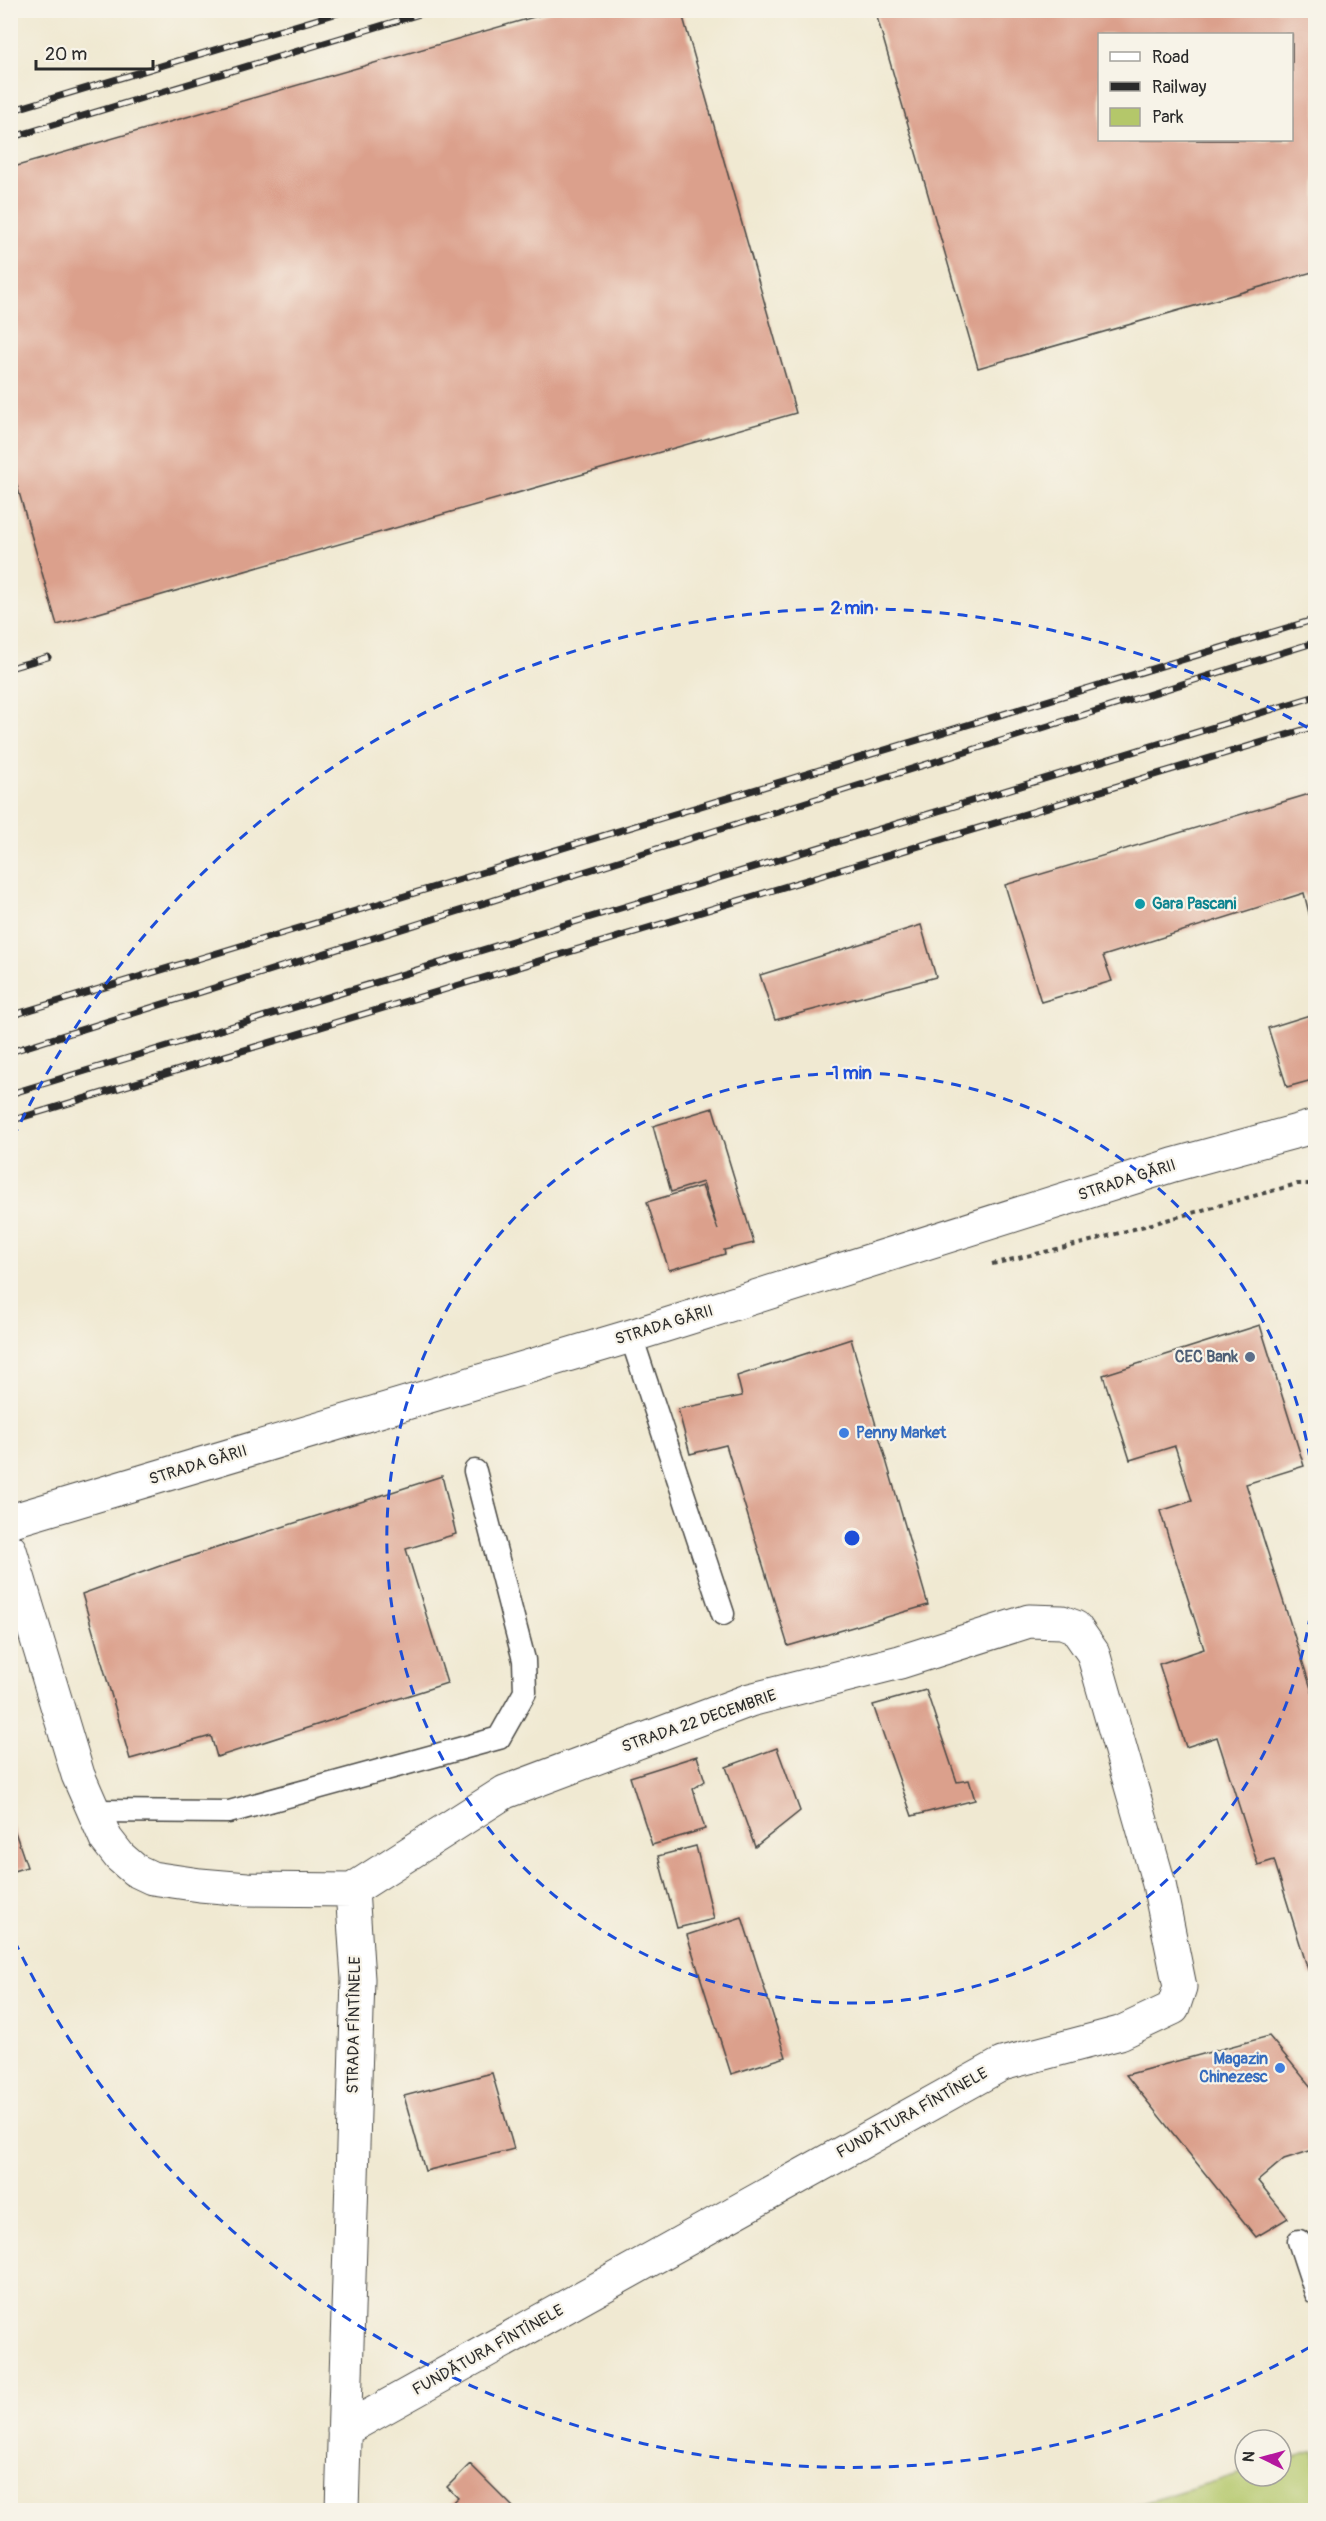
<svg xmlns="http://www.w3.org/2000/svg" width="1326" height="2521" font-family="Pangolin,sans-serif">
<rect width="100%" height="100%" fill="#f7f3e8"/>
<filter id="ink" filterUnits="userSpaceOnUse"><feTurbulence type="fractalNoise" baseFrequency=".0167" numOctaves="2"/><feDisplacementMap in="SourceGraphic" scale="12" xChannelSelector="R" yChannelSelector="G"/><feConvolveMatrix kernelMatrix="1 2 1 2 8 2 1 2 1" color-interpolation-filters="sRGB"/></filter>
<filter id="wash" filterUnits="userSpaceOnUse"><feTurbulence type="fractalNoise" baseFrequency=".008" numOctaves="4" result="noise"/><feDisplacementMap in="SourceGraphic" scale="24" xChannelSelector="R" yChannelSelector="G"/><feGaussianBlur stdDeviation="1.35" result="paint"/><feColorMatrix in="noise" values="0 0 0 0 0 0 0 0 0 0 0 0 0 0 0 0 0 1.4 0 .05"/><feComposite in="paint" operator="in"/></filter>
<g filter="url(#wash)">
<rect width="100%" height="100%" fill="#f0e9d2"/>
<path fill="#b4c76a" stroke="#70794a" stroke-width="1.5" d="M1315,2451V2510H1120L1245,2472V2476H1281V2461Z"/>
<g id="blocks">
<path fill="#dba08c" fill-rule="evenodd" d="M558,10H681L796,413L57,625L10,461V168Z
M875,10H1316V271L978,368ZM1100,34H1292V140H1100Z
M1316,792V915L1310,917L1304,893L1103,956L1112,981L1041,1002L1005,885Z
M921,925L936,977L775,1020L760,975Z
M1316,1013V1079L1287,1087L1268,1028Z
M713,1108L754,1243L724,1250L725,1254L669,1270L647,1202L702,1186L718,1230L703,1182L671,1192L653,1126Z
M1260,1325L1304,1466L1246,1484L1316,1704V1974L1310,1976L1274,1860L1258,1865L1217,1737L1186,1747L1159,1664L1204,1649L1160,1511L1192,1501L1175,1446L1130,1460L1103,1375Z
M851,1339L928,1605L788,1646L726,1445L690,1454L678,1409L742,1396L737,1376Z
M442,1476L456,1534L406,1549L447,1683L217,1757L211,1736L130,1759L82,1594L160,1566Z
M926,1690L957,1782L969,1780L975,1800L912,1816L873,1705Z
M777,1748L800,1811L755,1847L726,1767Z
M697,1756L705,1781L693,1789L705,1829L652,1845L630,1777Z
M10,1817L27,1867L10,1872Z
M696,1846L714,1919L677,1928L658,1856Z
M742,1917L786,2057L731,2074L687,1935Z
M1269,2036L1316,2093V2149L1284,2159L1258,2181L1288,2218L1256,2237L1126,2075Z
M492,2073L514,2149L425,2171L404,2096Z
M470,2464L516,2510H453L449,2506L458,2498L447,2487Z"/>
</g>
</g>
<g filter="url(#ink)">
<use href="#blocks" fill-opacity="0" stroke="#494844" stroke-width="1.5"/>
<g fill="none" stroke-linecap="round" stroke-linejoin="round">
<defs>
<path id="service" d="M631,1336L723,1614
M93,1811L229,1812L499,1738L525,1692L524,1660L475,1471
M1299,2241L1316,2293"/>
<path id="minor" d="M10,1550L78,1775L106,1839L120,1857L135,1870L152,1878L200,1885L247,1889L352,1890L358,1979L342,2510
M344,2430L1002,2064L1120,2033L1173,2008L1180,1987L1159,1884L1093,1653L1075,1627L1062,1622L1029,1621L900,1662L750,1700L505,1792L352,1890"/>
<path id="tertiary" d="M10,1521L631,1336L1173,1165L1316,1126"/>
</defs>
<use href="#service" stroke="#494844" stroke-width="25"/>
<use href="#minor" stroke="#494844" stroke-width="35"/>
<use href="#tertiary" stroke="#494844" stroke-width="35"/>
<path stroke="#494844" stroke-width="4" stroke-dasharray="4.5 4.5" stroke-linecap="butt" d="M992,1264L1083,1243L1297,1184H1316"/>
<use href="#service" stroke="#fff" stroke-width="22"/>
<use href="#minor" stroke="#fff" stroke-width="33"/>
<use href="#tertiary" stroke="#fff" stroke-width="33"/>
<defs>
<path id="rail" d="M10,111L348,10
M10,138L433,10
M10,668L48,657
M10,1016L1316,619
M10,1052L1316,642
M10,1094L1316,696
M10,1121L1316,726"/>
</defs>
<use href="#rail" stroke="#2b2b2b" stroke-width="7"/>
<use href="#rail" stroke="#f7f3e8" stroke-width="4.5" stroke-dasharray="14" stroke-linecap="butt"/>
</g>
</g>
<g fill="none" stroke="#1d4ed8" stroke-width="3" stroke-dasharray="10 8">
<path d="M1315 1579A465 465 0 1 1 1315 1497"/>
<path d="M1310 2347A930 930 0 0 1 13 1938M13 1138A930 930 0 0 1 1310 729"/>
</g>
<circle fill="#0f9aa8" stroke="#f7f3e8" stroke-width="2" cx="1140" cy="904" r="6"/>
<circle fill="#5c6f8a" stroke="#f7f3e8" stroke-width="2" cx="1250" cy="1357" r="6"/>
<g fill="#3f7fe0" stroke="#f7f3e8" stroke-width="2">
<circle cx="844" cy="1433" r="6"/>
<circle cx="1280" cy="2068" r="6"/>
</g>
<g text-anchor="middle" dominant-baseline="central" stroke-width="4.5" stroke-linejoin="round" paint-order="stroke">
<g font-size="16" font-weight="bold" fill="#0d838f" stroke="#f7f3e8" text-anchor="start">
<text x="1152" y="904">Gara Pascani</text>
</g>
<g font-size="16" fill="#2b2b2b" stroke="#f7f3e8">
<text transform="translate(1127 1180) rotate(-18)">STRADA GĂRII</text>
<text transform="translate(664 1325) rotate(-17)">STRADA GĂRII</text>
<text transform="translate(198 1465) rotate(-17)">STRADA GĂRII</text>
<text transform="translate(699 1721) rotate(-19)">STRADA 22 DECEMBRIE</text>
<text transform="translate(354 2025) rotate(-89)">STRADA FÎNTÎNELE</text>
<text transform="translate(912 2113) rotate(-29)">FUNDĂTURA FÎNTÎNELE</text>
<text transform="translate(488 2350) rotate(-29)">FUNDĂTURA FÎNTÎNELE</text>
</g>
<g font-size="16" font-weight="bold" fill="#4e5e75" stroke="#f7f3e8" text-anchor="end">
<text x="1238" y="1357">CEC Bank</text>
</g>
<g font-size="16" font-weight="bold" fill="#366cbe" stroke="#f7f3e8" text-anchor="start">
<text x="856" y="1433">Penny Market</text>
<text x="1268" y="2059" text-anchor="end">Magazin<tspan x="1268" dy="18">Chinezesc</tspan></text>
</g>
</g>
<circle cx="852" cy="1538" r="9" fill="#1d4ed8" stroke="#f7f3e8" stroke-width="3"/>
<g font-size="18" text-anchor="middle" font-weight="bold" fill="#1d4ed8" stroke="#f7f3e8" stroke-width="4.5" stroke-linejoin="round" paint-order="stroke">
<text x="852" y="614">2 min</text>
<text x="852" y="1079">1 min</text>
</g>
<rect width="1326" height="2521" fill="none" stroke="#f7f3e8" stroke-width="36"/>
<rect x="1098" y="33" width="195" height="108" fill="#f7f3e8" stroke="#a5a39c" stroke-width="1.5"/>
<rect x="1110" y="52" width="30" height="9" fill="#ffffff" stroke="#a5a39c" stroke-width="1.5"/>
<text x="1152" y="63" font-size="18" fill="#2b2b2b">Road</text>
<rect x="1110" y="82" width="30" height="9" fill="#2b2b2b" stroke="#a5a39c" stroke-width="1.5"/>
<text x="1152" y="93" font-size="18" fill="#2b2b2b">Railway</text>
<rect x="1110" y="108" width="30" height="18" fill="#b4c76a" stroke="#a5a39c" stroke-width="1.5"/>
<text x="1152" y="123" font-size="18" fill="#2b2b2b">Park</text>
<g transform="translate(1263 2458) rotate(275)"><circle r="28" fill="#f7f3e8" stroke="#a5a39c" stroke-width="1.5"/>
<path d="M0-4.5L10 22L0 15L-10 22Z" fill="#b5179e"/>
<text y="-9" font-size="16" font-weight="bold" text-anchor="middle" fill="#2b2b2b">N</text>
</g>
<path d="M36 60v9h117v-9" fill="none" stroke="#2b2b2b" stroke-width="3"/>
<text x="45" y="60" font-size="18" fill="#2b2b2b" stroke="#f7f3e8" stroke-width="4.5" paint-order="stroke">20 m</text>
</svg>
